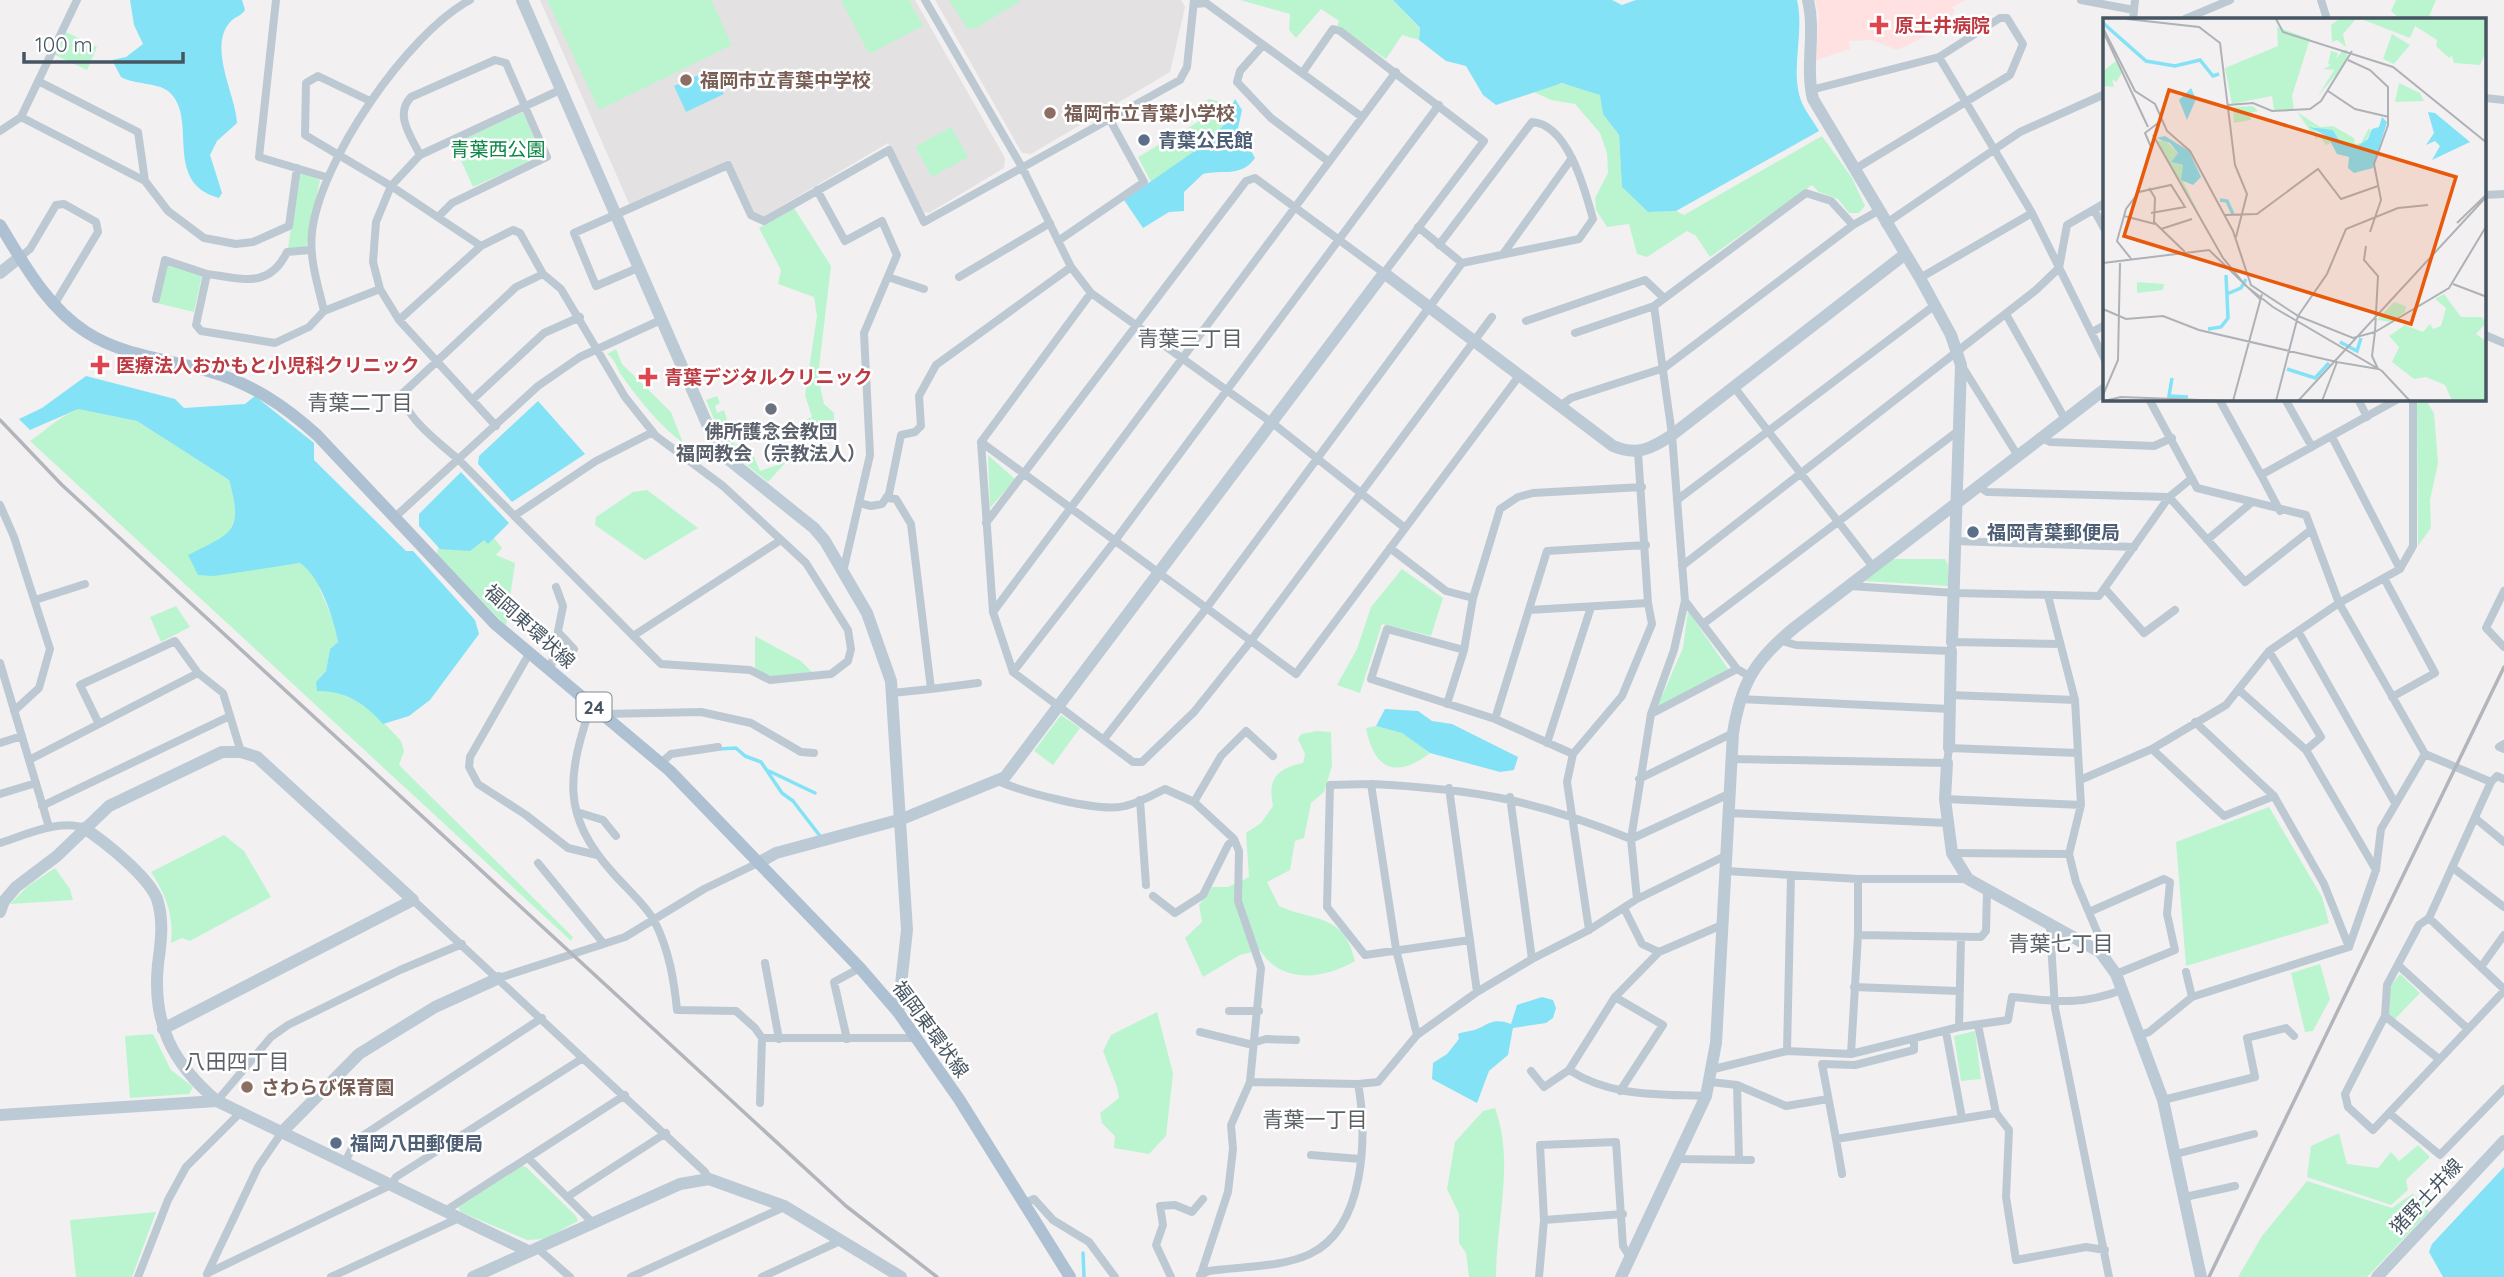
<svg xmlns="http://www.w3.org/2000/svg" width="2504" height="1277" font-family="Quicksand,'Noto Sans JP',sans-serif">
<rect width="100%" height="100%" fill="#f3f0f1"/>
<path fill="#e4e1e2" d="M540,0H915L1005,158L1004,168L929,213L924,212L888,143L763,217L755,213L729,160L630,206Z
M935,0H1181L1185,7L1170,72L1031,154L1022,153Z"/>
<path fill="#fee1e0" d="M1815,0H1966L1952,7L1955,12L1928,35L1897,50L1872,40L1849,41L1850,49L1816,60L1819,15Z"/>
<path fill="#bbf5d0" d="M547,0H711L732,45L599,110Z
M841,0H909L923,26L869,54Z
M949,0H1022L976,28L968,29Z
M1240,0H1393L1420,29L1419,40L1402,35L1386,59L1337,26L1339,21L1321,9L1296,38L1289,30L1290,14Z
M2396,0H2436L2428,19H2400L2391,11Z
M66,32L97,47L87,70L55,55Z
M1570,83L1601,95L1603,114L1619,135L1622,187L1648,212L1676,211L1684,215L1822,136L1852,178L1865,206L1859,213H1849L1838,199L1819,192L1812,185L1710,257L1696,236L1687,231L1647,257L1637,254L1629,224L1607,227L1596,210L1595,198L1608,173L1607,153L1600,133L1575,104L1551,100L1532,91L1548,85Z
M1209,99L1222,102L1230,120L1183,168L1151,182L1138,157L1203,119L1201,103Z
M523,112L542,156L473,187L453,143Z
M951,127L968,157L932,177L915,147Z
M303,172L320,180L306,248L288,249L298,175Z
M794,208L831,266L818,376L824,404L834,413V435L827,426L808,438L801,422L812,417L805,395L817,316L814,297L778,284L781,270L759,228Z
M166,262L202,276L194,312L156,303Z
M616,349L622,364L671,412L683,443C660,426 639,400 622,376C616,368 616,360 607,354Z
M717,396L720,403L715,406L717,413L724,410L735,445L742,444L754,457L760,471L786,462L768,482C729,451 725,446 706,400Z
M2422,400L2427,402L2434,413L2438,463L2430,500L2431,528L2418,546L2417,404Z
M78,409L137,421L229,480C238,511 241,533 207,546L260,568L301,563L312,571L334,622L338,642L330,649L326,671L316,682L369,707L401,741L404,751L399,765L573,937L571,941L30,441C49,428 57,418 78,409Z
M988,455L1015,479L990,508Z
M647,490L698,528L645,560L595,525L596,517L633,492Z
M494,538L502,548L496,555L515,563L506,626L437,555L438,547L440,549L484,539L488,543Z
M1892,559H1945L1948,565V586L1864,581Z
M1402,569L1443,598L1431,636L1382,624L1360,693L1337,685L1357,649L1371,607Z
M176,606L190,627L161,642L150,617Z
M1688,611L1729,670L1661,706L1658,705L1683,648Z
M755,636L801,661L812,672L772,676L755,670Z
M1061,715L1080,728L1053,765L1034,751Z
M1376,726L1402,733L1430,753C1396,779 1374,770 1366,728Z
M1317,731L1331,732L1332,766L1324,792L1311,803L1304,838L1295,841L1290,870L1267,882L1279,906C1315,922 1344,913 1355,961C1325,979 1281,985 1260,950L1240,955L1203,977L1185,938L1202,922L1199,905L1212,887H1228L1249,877L1246,833L1261,823L1273,806C1267,778 1278,768 1303,763L1305,754L1298,739L1301,734Z
M2269,807L2322,897L2329,923L2186,966L2176,842Z
M224,835L244,851L271,897L190,941L182,938L171,943C174,915 166,895 151,872Z
M55,868L70,889L73,900L10,904L28,886Z
M2320,964L2330,999L2313,1031L2305,1032L2291,973Z
M2400,974L2420,993L2394,1020L2389,1015L2390,987Z
M1157,1012L1173,1073L1166,1136L1149,1154L1114,1148L1115,1136L1102,1123L1100,1113L1119,1098L1117,1087L1103,1051L1111,1035Z
M1975,1031L1981,1079L1961,1081L1954,1036Z
M153,1034L171,1070L193,1087L189,1094L130,1098L125,1036Z
M1495,1108C1515,1162 1496,1221 1496,1277H1469L1466,1253L1459,1243V1214L1447,1189L1455,1142L1483,1111Z
M2339,1133L2347,1164L2378,1168L2391,1152L2399,1161L2418,1145L2430,1157L2406,1180L2408,1190L2391,1205L2307,1177L2311,1146Z
M522,1166L526,1167L576,1216L578,1221L545,1239L527,1240L461,1212L458,1207Z
M2307,1181L2392,1208L2412,1194L2423,1200L2429,1212L2367,1277H2238L2262,1236Z
M156,1212L132,1277H76L70,1220Z"/>
<path fill="#83e2f6" d="M130,0H242L245,10C241,16 237,16 232,20C206,45 236,95 237,123L217,141L210,155L222,193L219,198C161,182 200,117 168,91C156,82 135,85 121,77L112,60L126,57L143,44L134,25Z
M1393,0H1612L1622,5L1636,0H1797C1805,33 1789,72 1802,103C1806,112 1814,122 1819,131L1676,211L1648,212L1622,187L1619,135L1603,114L1600,95L1562,83L1496,105L1483,95L1466,66L1446,61L1419,40L1420,28Z
M712,69L724,94L686,112L674,86Z
M1235,99L1242,110L1238,128L1255,158C1241,178 1222,169 1203,174L1184,192V211L1169,212L1143,228L1124,200L1202,146L1223,126Z
M86,376L175,399L184,408L245,404L255,396L314,443V460L406,551H413L475,620L479,634L430,700L409,716L383,724C366,704 344,690 317,691L316,682L326,671L330,649L338,642C334,619 320,576 300,563L214,576L198,575L188,555C231,533 244,533 229,480L137,421L78,409L30,430L19,419L42,408Z
M538,401L585,454L512,502L478,464L479,456Z
M461,472L509,523L488,544L484,540L470,551L440,549L419,526V514Z
M1385,709L1418,711L1432,721L1452,724L1518,757L1514,770L1500,772L1430,753L1402,733L1376,726Z
M1542,997L1553,1000L1556,1008L1553,1018L1546,1023L1513,1028L1508,1055L1489,1071L1477,1103L1432,1079L1433,1063L1447,1054L1459,1039L1458,1034C1462,1032 1466,1032 1470,1031C1487,1028 1489,1016 1511,1024L1517,1005Z
M2504,1167V1277H2443L2429,1252L2432,1244Z"/>
<g fill="none" stroke-linecap="round" stroke-linejoin="round">
<path stroke="#83e2f6" stroke-width="3.5" d="M719,749L736,748L745,756L761,762L782,793L793,801L820,836
M769,771L815,793
M1083,1253L1084,1277"/>
<path stroke="#bdc9d2" stroke-width="8" d="M276,0L259,157L326,177
M925,0L1023,169L1071,267L1091,293L1271,422L1405,528
M2081,0L2134,10
M2321,0L2327,19
M1195,4L1206,3L1362,117
M2133,19L2135,0
M2185,19L2230,0
M1263,45L1240,71L1237,82L1271,118L1328,161
M38,81L138,132L145,181
M1811,90L1939,57L2032,213L2105,360
M2485,98L2504,100
M370,101L318,76L306,83L305,135L391,186L481,246L513,230L520,233L543,274L561,289L625,397L656,436L723,486L806,563L848,630L851,649L848,661L831,674L770,680L750,670L661,664L459,460C442,445 404,417 402,394L516,287L543,274
M21,117L145,181L168,211L204,238L236,244L253,242L289,226L297,168
M0,131L21,117L77,0
M420,155C411,136 394,115 411,97L495,60L506,63L547,157L452,203L438,217
M1855,169L2010,75L2023,44L2007,18H2000L1939,57
M817,190L845,241L882,221L897,255L864,333L870,455L843,572
M2485,195L2504,194
M2094,210L2105,230
M1885,224L2020,132L2105,94
M1418,227L1462,263L1579,239L1593,219C1585,190 1568,124 1532,122L1439,245
M1058,241L1144,182L1110,120
M310,250L287,252C269,290 241,278 207,274L196,325L201,331L275,343L309,327L324,311L380,289
M1503,254L1572,158
M20,257L30,249L56,205L64,204L96,222L98,232L54,305
M640,267L596,286L574,233L728,165L751,215L764,221L889,150L924,222L1180,80L1187,67L1194,0
M888,277L924,289
M959,277L1050,223
M1920,278L2032,213
M1091,293L981,442L993,612L1013,672L1133,762H1142L1194,712L1250,642L1492,317
M156,299L165,260L207,274
M324,311C318,285 309,259 312,232C320,161 407,34 470,0
M2007,316L2065,419
M399,320L481,246
M1526,321L1645,280L1664,298
M2092,332L2105,325
M1575,333L1654,306
M2485,335L2504,343
M1962,366L2018,456
M1734,387L1874,568
M2149,399L2197,488L2306,515L2339,603L2425,754L2491,782
M2219,399L2261,475
M2285,399L2312,447
M2358,399L2367,417
M472,400L544,333L580,317
M1560,406L1571,398L1664,368L1853,225L1878,211
M496,426L399,320L380,289L373,262L376,222L391,186L420,155L560,90
M2332,437L2400,569
M2042,438L2050,442L2154,446L2172,438
M981,442L1296,674L1519,376
M1978,486L1987,492L2169,497L2245,582L2311,530
M886,498L896,499L911,524L931,689L892,693
M1677,500L1935,305
M859,503L871,506L882,504L889,494L901,435L915,432L921,426L919,396L936,365L1071,267
M0,505L14,537L50,649L39,688L14,711
M2280,511L2261,475L2398,399
M514,516L596,461L653,432
M395,517L538,386L580,357L663,319
M986,523L1246,181L1255,178L1384,273L1484,141L1340,31L1333,29L1303,72
M2207,540L2251,503
M1955,541L2134,547
M1390,548L1446,591L1473,598
M1682,566L2036,290L2059,268L2067,225L2105,203
M2384,578L2435,673L2392,697
M1850,586L1955,593L2099,596L2169,497L2192,478
M2106,590L2144,633L2175,610
M2504,591L2486,628L2504,647
M2048,596L2075,700L2081,805L2069,854L2076,882L2107,955
M35,600L85,584
M1685,601L1737,669L1749,676
M1529,610L1648,603
M993,612L1396,72
M1703,624L1958,431
M2298,631L2395,803
M558,632L574,649
M633,636L781,540
M1779,640L1796,645L1951,651L1952,642L2060,644
M1464,650L1387,629L1371,679L1495,719L1573,754
M2269,651L2321,737L2306,750
M529,654L470,757L469,767L478,784L526,815L568,848L597,855
M0,663L49,827
M550,672L563,606L556,587
M1013,672L1114,542L1439,105
M931,689L978,683
M2239,690L2306,750L2376,870
M1950,695L2075,700
M1740,699L1950,709
M1447,704L1464,650L1473,598L1500,509L1518,497L1533,493L1642,487
M591,705C568,775 560,814 613,873C626,888 646,905 655,922C669,951 674,979 677,1010L736,1011L755,1028L762,1038H916
M603,714L701,712L751,723L801,752L814,753
M1651,714L1674,650L1685,601L1672,435L1654,306L1806,193L1831,201L1853,225
M1495,719L1547,551L1646,545
M2195,722L2274,796
M99,724L80,685L175,641L198,673
M1104,739L1205,610L1462,263
M0,743L22,736
M1547,743L1591,607
M2504,744L2499,747L2504,749
M2152,749L2224,816L2274,796L2324,884L2349,947
M1732,759L1947,763L1949,748L2078,753
M29,760L198,673L223,693L241,752
M661,763L671,754L718,747
M1639,779L1733,733
M2504,779L2497,776L2491,782L2429,918L2419,925L2387,985L2385,1016L2345,1094L2348,1107L2373,1130L2504,991
M2080,780L2152,749L2226,705L2269,651L2339,603L2400,569L2413,546V399
M998,781C1023,792 1099,813 1125,806C1139,803 1153,795 1165,789L1194,802L1234,839L1239,851L1238,901L1261,968L1250,1082L1231,1125L1233,1149L1228,1192L1200,1277
M1371,784L1330,785L1327,907L1365,955L1470,940
M1449,788L1477,992
M0,794L36,783
M1510,797L1532,959
M1945,799L2081,805
M1140,800L1146,885
M1194,802L1221,756L1246,731L1273,756
M42,806L230,716
M577,812L603,820L616,836
M1729,813L1947,823
M2475,818L2504,842
M0,843C25,835 58,819 84,828
M1952,853L2069,854
M1727,855L1637,899L1589,930L1532,959L1477,992L1417,1035L1396,949L1371,784C1474,789 1536,800 1631,839L1731,793
M538,863L604,944
M2452,867L2504,907
M1726,871L1858,879H1968
M1153,896L1175,913L1203,895L1228,845L1234,839
M1637,899L1631,839L1651,714L1737,669
M413,900L705,1172L709,1179
M1624,908L1642,944L1659,952L1615,997L1569,1070C1611,1097 1657,1094 1706,1096
M2089,912L2164,879L2170,882L2167,914L2175,950L2116,974
M2429,918L2504,989
M2050,927L2055,1008L2109,1277
M1589,930L1567,782L1573,754L1622,696L1652,624L1648,603L1638,452
M1858,935L1981,937L1986,931L1987,890
M2349,947L2376,870L2381,829L2425,754
M1659,952L1722,925
M765,963L779,1039
M2398,965L2468,1029
M2481,967L2504,935
M2186,972L2192,997
M499,978L625,937L704,889L758,863
M1854,987L1958,991
M1615,997L1663,1025L1620,1091
M1229,1011H1259
M2385,1016L2439,1059
M1959,1027L1961,937
M1200,1032L1249,1044L1266,1039L1296,1040
M1946,1032L1962,1118
M2140,1035L2149,1032L2192,997L2349,947
M847,1039L834,982L860,968
M1914,1040V1050L1855,1065L1822,1064L1836,1139L1996,1113L1978,1025
M1787,1051L1791,876
M1851,1054L1858,935V879
M1714,1069L1787,1051L1851,1054L1959,1027L2008,1020L2012,997C2057,1001 2079,1006 2122,990
M1531,1071L1544,1087L1569,1070
M1711,1082L1737,1085L1786,1106L1828,1099
M1358,1084L1378,1082L1417,1035
M1737,1085L1739,1160
M2163,1100L2255,1077L2247,1038L2286,1028L2294,1036
M217,1101L271,1037L288,1025L400,970L462,944
M760,1103L762,1038
M1996,1113L2009,1130L2006,1197L2016,1260L2086,1247L2105,1250
M2389,1113L2440,1155L2504,1089
M1836,1139L1842,1174
M2176,1154L2254,1134
M1311,1155L1360,1159
M528,1158L593,1223
M1677,1159L1751,1160
M345,1162L356,1140L542,1018
M567,1197L666,1133
M2185,1197L2235,1186
M1025,1203L1034,1199L1053,1220L1089,1242L1115,1277
M445,1211L625,1095
M1544,1220L1623,1214
M536,1247L570,1277
M208,1273L391,1185L396,1177L583,1058
M207,1274L258,1167L282,1132
M1200,1275L1209,1271C1241,1266 1280,1268 1310,1254C1365,1228 1368,1135 1358,1084L1250,1082
M138,1277L168,1200L186,1167L242,1111
M331,1277L459,1218
M631,1277L784,1207
M762,1277L842,1240
M1171,1277L1156,1245L1163,1225L1160,1206L1175,1205L1192,1212L1203,1199
M1539,1277L1544,1220L1540,1145L1616,1142L1623,1246L1631,1259"/>
<path stroke="#bccad6" stroke-width="12" d="M522,0L715,442L723,455L814,528L825,541L867,613L891,681L907,930L898,1012
M1808,0C1816,33 1805,66 1813,99L1920,278L1951,335L1961,365L1952,642
M0,273L20,257
M1949,748L1951,651
M1947,763L1945,799L1952,853L1968,879L2100,952L2116,974L2163,1100L2201,1277
M84,828C105,842 148,876 157,899C164,920 161,943 158,964C152,1023 172,1063 217,1101L528,1251
M758,863L776,853L902,819L1005,777L1384,273L1613,446C1637,456 1651,449 1672,435L1904,255
M0,912L4,901L16,887L57,856L109,806L222,752H241L257,757L413,900L163,1029
M0,1115L217,1101
M282,1132L359,1054L435,1007L499,978
M473,1277L680,1184L709,1179L784,1206L901,1277
M1621,1277L1706,1096L1716,1043L1733,733C1741,683 1755,660 1794,628L2105,389
M2377,1277L2504,1141"/>
<path stroke="#adc1d2" stroke-width="12" d="M0,225C24,264 47,307 86,332C123,356 167,359 208,371C251,383 285,406 317,435L495,624L670,771L860,968L898,1012L959,1099L1070,1277"/>
<path stroke="#b2b6bc" stroke-width="3.5" d="M0,420L62,485L846,1206L937,1277
M2209,1277L2504,667"/>
</g>
<g fill="#e0444e" stroke="#fff" stroke-width="2.5">
<path d="M1875.5 14.5h7v7h7v7h-7v7h-7v-7h-7v-7h7z"/>
<path d="M96.5 354.5h7v7h7v7h-7v7h-7v-7h-7v-7h7z"/>
<path d="M644.5 366.5h7v7h7v7h-7v7h-7v-7h-7v-7h7z"/>
</g>
<g fill="#8d6e63" stroke="#fff" stroke-width="2.5">
<circle cx="686" cy="80" r="7"/>
<circle cx="1050" cy="113" r="7"/>
<circle cx="247" cy="1087" r="7"/>
</g>
<g fill="#5c6f8a" stroke="#fff" stroke-width="2.5">
<circle cx="1144" cy="140" r="7"/>
<circle cx="1973" cy="532" r="7"/>
<circle cx="336" cy="1143" r="7"/>
</g>
<circle fill="#6b7280" stroke="#fff" stroke-width="2.5" cx="771" cy="409" r="7"/>
<g text-anchor="middle" dominant-baseline="central" stroke-width="5" stroke-linejoin="round" paint-order="stroke">
<rect fill="#fff" stroke="#7e8890" stroke-width="2" x="576.5" y="692.5" width="35" height="29" rx="5"/>
<g font-size="18" font-weight="bold" fill="#465561">
<text x="594" y="707">24</text>
</g>
<g font-size="19" font-weight="bold" fill="#be3a42" stroke="#fff" text-anchor="start">
<text x="1895" y="25">原土井病院</text>
<text x="116" y="365">医療法人おかもと小児科クリニック</text>
<text x="664" y="377">青葉デジタルクリニック</text>
</g>
<g font-size="19" font-weight="bold" fill="#785e54" stroke="#fff" text-anchor="start">
<text x="700" y="80">福岡市立青葉中学校</text>
<text x="1064" y="113">福岡市立青葉小学校</text>
<text x="261" y="1087">さわらび保育園</text>
</g>
<g font-size="19" font-weight="bold" fill="#4e5e75" stroke="#fff" text-anchor="start">
<text x="1158" y="140">青葉公民館</text>
<text x="1987" y="532">福岡青葉郵便局</text>
<text x="350" y="1143">福岡八田郵便局</text>
</g>
<g font-size="19" fill="#0c8645" stroke="#fff">
<text x="498" y="149">青葉西公園</text>
</g>
<g font-size="19" font-weight="bold" fill="#5b616d" stroke="#fff">
<text x="771" y="431">佛所護念会教団<tspan x="771" dy="22">福岡教会（宗教法人）</tspan></text>
</g>
<g font-size="19" fill="#465561" stroke="#fff">
<text transform="translate(530 626) rotate(42)">福岡東環状線</text>
<text transform="translate(931 1029) rotate(54)">福岡東環状線</text>
<text transform="translate(2426 1196) rotate(-47)">猪野土井線</text>
</g>
<g font-size="21" fill="#5c6167" stroke="#fff">
<text x="1190" y="338">青葉三丁目</text>
<text x="360" y="402">青葉二丁目</text>
<text x="2061" y="943">青葉七丁目</text>
<text x="237" y="1061">八田四丁目</text>
<text x="1315" y="1119">青葉一丁目</text>
</g>
</g>
<g transform="translate(2103 18)">
<rect width="383" height="383" fill="#f3f0f1"/>
<path d="M236,1H253L240,16L243,29L234,22L229,24L228,7ZM258,1H383L382,36L377,47L351,45L349,38L346,40L333,28L334,22L312,8L307,20ZM174,9L207,21L189,78L191,92H171L169,78L129,86L122,50L175,28ZM289,16L307,27L291,46L280,41ZM240,32H245L242,46L215,78L231,52L220,51L228,47L225,46L228,33L235,35L233,41ZM13,43L19,55L13,64L9,61L11,69L0,68V53ZM296,65L317,75L321,83L292,84ZM150,88L155,93L147,95L148,102L131,105L130,89ZM194,94L217,109L230,108L251,120L252,126L258,125L266,110L268,114L262,124L253,129L236,122L230,112L216,111L209,108L215,117L225,119L228,125L223,127L217,119L213,121ZM62,122L75,135L68,144L81,148L80,163L98,200L54,123ZM34,264L61,266L60,272L34,275ZM341,276L358,299H379L383,305L373,316L383,323V383H349L342,367L323,359L311,361L289,344L296,329L286,318L302,307L320,314L327,306L330,311L338,308L343,290L332,281ZM291,284L303,288L302,294L288,304L274,302Z" fill="#bbf5d0"/>
<path d="M88,70L93,81L84,102L76,82ZM325,94L332,95L367,124L329,142L337,128L332,123L323,127L331,115ZM279,99L284,104L270,150L251,155L245,150L246,139L234,136L225,119L206,109L230,112L236,122L253,129L265,121L269,111L276,109ZM62,118L86,133L98,159L90,167L78,162L80,147L68,144L75,135L67,125L53,120Z" fill="#83e2f6"/>
<path fill="none" stroke="#83e2f6" stroke-width="3.5" d="M0,5L43,43L72,48L97,42L110,58L116,56M117,182L124,183L130,196M124,276L138,270L143,261M105,311L118,309L125,300L123,257M237,324L254,333L258,320M184,351L212,360L226,345M69,360L66,378L85,379"/>
<path fill="none" stroke="#aeb2b7" stroke-width="2" d="M24,1L96,9L117,25L132,147L144,176L133,219M173,1L180,14L290,49L384,125M0,10L32,73L52,86L64,113L87,133L130,213L148,267L195,298L173,383M0,13L45,109M245,42L267,52L285,69V107L271,146L278,182L267,214M225,73L252,91L286,99M125,87L150,85L169,93L207,91L218,83L249,33M50,117L120,240L142,267L170,289L279,353L307,383M48,129L42,115L59,102M46,170L52,180L51,204L82,234M122,197L154,196L215,151L238,181L275,168M21,198L52,206M354,205L384,176M58,211L89,201M263,228L261,242L275,258L272,314L250,320L195,298L224,256L243,211L295,190L325,187M29,242L14,223L23,191L36,174L68,167L82,189L48,195M0,245L106,232L157,281M350,266L384,279M0,291L23,301L60,298L96,312L234,344M0,377L15,342L17,245M1,383L18,379L125,383M130,383L159,276M195,383L384,178M219,383L234,344L275,351L269,338L272,314L346,270L384,207"/>
<path fill="#e8590c" fill-opacity="0.15" stroke="#e8590c" stroke-width="3.5" d="M66,72L353,159L308,306L21,218Z"/>
<rect width="383" height="383" fill="none" stroke="#465561" stroke-width="3.5"/>
</g>
<path d="M24 52v10h159v-10" fill="none" stroke="#465561" stroke-width="3.5"/>
<text x="35" y="52" font-size="21" fill="#465561" stroke="#ffffff" stroke-width="5" paint-order="stroke">100 m</text>
</svg>
